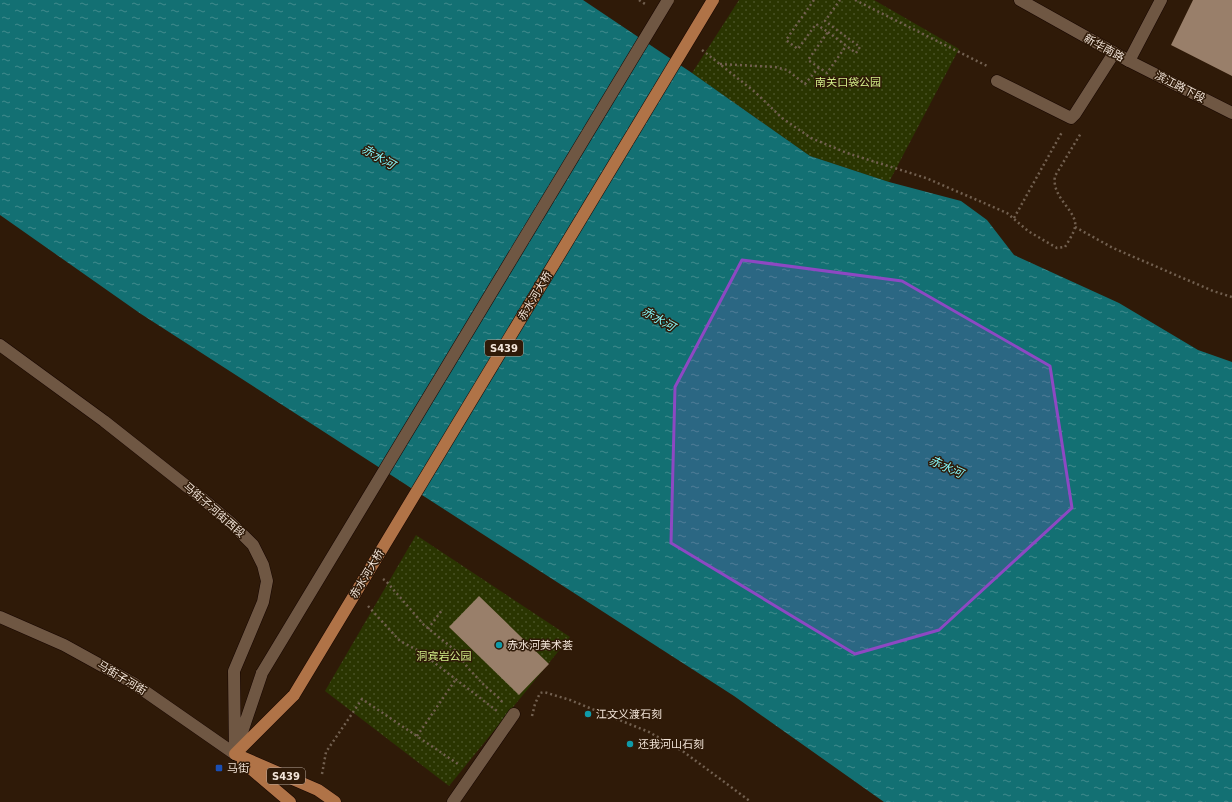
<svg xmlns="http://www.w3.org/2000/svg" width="1232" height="802" font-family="'DejaVu Sans','Noto Sans SC',sans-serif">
<defs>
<pattern id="grass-dots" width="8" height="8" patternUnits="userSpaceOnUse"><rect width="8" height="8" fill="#2a3501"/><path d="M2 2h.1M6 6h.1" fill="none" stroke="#495225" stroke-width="1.8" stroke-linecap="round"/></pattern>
<pattern id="water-ripples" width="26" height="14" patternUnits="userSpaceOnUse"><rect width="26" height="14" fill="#137073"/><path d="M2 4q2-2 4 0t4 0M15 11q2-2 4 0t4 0" fill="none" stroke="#418b8d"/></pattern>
</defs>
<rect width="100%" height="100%" fill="#2f1a08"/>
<path fill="url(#grass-dots)" d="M739,0H874L959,49L889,182L810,156L692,73Z
M416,535L570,637L449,786L325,691Z"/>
<path fill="url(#water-ripples)" d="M0,0H583L692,73L810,156L889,182L961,201L987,220L1014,255L1119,303L1198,350L1232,362V802H884L734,696L141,314L0,215Z"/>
<path fill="#997f6a" d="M1193,0H1232V76L1171,45Z
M479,596L549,664L519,695L449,627Z"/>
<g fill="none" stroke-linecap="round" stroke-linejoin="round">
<defs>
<path id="service" d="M997,81L1071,118L1075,114L1114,53
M453,802L514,714"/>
<path id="minor" d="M0,345L104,421L204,500L231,523L253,545L263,565L267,581L263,602L234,671L235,754
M238,744L262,673"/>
<path id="tertiary" d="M1129,61L1161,0
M0,617L64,645L133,683L235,754"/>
<path id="secondary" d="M1020,0L1129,61L1232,113"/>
<path id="primary" d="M235,754L318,790L335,802
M235,754L294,695
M243,762L290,802"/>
</defs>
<use href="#service" stroke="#160500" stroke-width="13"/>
<use href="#minor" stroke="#160500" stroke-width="13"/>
<use href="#tertiary" stroke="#160500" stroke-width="13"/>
<use href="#secondary" stroke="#160500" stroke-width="13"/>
<use href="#primary" stroke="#160500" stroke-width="13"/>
<path stroke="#726050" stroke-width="2.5" stroke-dasharray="2 3" stroke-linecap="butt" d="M639,0L645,4
M814,0L786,40L798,49L816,24L828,32L808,60L827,73L846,46
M855,0L989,67
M828,32L856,53L860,47L825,21L840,0
M702,50L755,92L782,118L811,138L847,153L926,178L1007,213L1028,231L1057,248L1065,247C1068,242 1074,233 1075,227C1078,211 1051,198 1055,176L1081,133
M720,64L775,67L787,70L805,84L819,67
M1014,218L1062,132
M1075,227L1113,248L1213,291L1232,297
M383,579L386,581L424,625L456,651L468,668L484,685L499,698L503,703
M368,606L400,641L419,651L497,711
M428,629L442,610
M532,716L535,704L540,693L544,692L570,700L649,732L684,752L751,802
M417,736L456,679
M322,774L326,752L362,699L458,764"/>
<use href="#service" stroke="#6f5743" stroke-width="12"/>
<use href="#minor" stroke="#6f5743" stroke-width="12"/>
<use href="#tertiary" stroke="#6f5743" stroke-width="12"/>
<use href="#secondary" stroke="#6f5743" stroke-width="12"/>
<use href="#primary" stroke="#b07347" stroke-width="12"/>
<defs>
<path id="minor-bridge" d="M262,673L668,0"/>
<path id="primary-bridge" d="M294,695L713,0"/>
</defs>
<use href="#minor-bridge" stroke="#160500" stroke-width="13" stroke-linecap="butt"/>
<use href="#primary-bridge" stroke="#160500" stroke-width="13" stroke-linecap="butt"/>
<use href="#minor-bridge" stroke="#6f5743" stroke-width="12"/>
<use href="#primary-bridge" stroke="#b07347" stroke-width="12"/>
</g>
<path fill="#8d48c3" fill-opacity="0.2" stroke="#8d48c3" stroke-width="3" stroke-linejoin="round" d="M742,260L902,281L1050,366L1072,508L939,630L855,654L671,543L675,387Z"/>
<g fill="#0f9aa8" stroke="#2f1a08" stroke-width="1.5">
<circle cx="499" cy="645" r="4"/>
<circle cx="588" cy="714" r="4"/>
<circle cx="630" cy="744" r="4"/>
</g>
<rect fill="#1a4fb4" stroke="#2f1a08" stroke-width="1.5" x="215" y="764" width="8" height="8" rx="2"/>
<g text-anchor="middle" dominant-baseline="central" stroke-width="3" stroke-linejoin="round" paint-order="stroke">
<g fill="#2f1a08" stroke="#b8a79a" stroke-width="1">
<rect x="485" y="340" width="38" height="16" rx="3"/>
<rect x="267" y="768" width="38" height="16" rx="3"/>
</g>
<g font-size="10" font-weight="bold" fill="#f2e4d8">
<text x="504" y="348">S439</text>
<text x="286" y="776">S439</text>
</g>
<g font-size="11" fill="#f2e4d8" stroke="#2f1a08">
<text transform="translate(1104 48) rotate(29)">新华南路</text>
<text transform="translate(1180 87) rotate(27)">滨江路下段</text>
<text transform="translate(535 296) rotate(-59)">赤水河大桥</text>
<text transform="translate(214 510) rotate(41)">马街子河街西段</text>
<text transform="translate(367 574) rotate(-59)">赤水河大桥</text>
<text transform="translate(122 678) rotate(31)">马街子河街</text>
</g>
<g font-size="11" fill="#d2ed88" stroke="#2f1a08">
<text x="848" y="82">南关口袋公园</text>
<text x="444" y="656">洞宾岩公园</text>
</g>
<g font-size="11" fill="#f2e4d8" stroke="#2f1a08" text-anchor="start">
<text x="507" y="645">赤水河美术荟</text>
<text x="596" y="714">江文义渡石刻</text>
<text x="638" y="744">还我河山石刻</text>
<text x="227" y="768">马街</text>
</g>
<g font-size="12" font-style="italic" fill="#85f7f9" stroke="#2f1a08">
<text transform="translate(378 157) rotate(30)">赤水河</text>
<text transform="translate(658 319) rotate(30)">赤水河</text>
<text transform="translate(946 467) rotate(24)">赤水河</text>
</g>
</g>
</svg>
